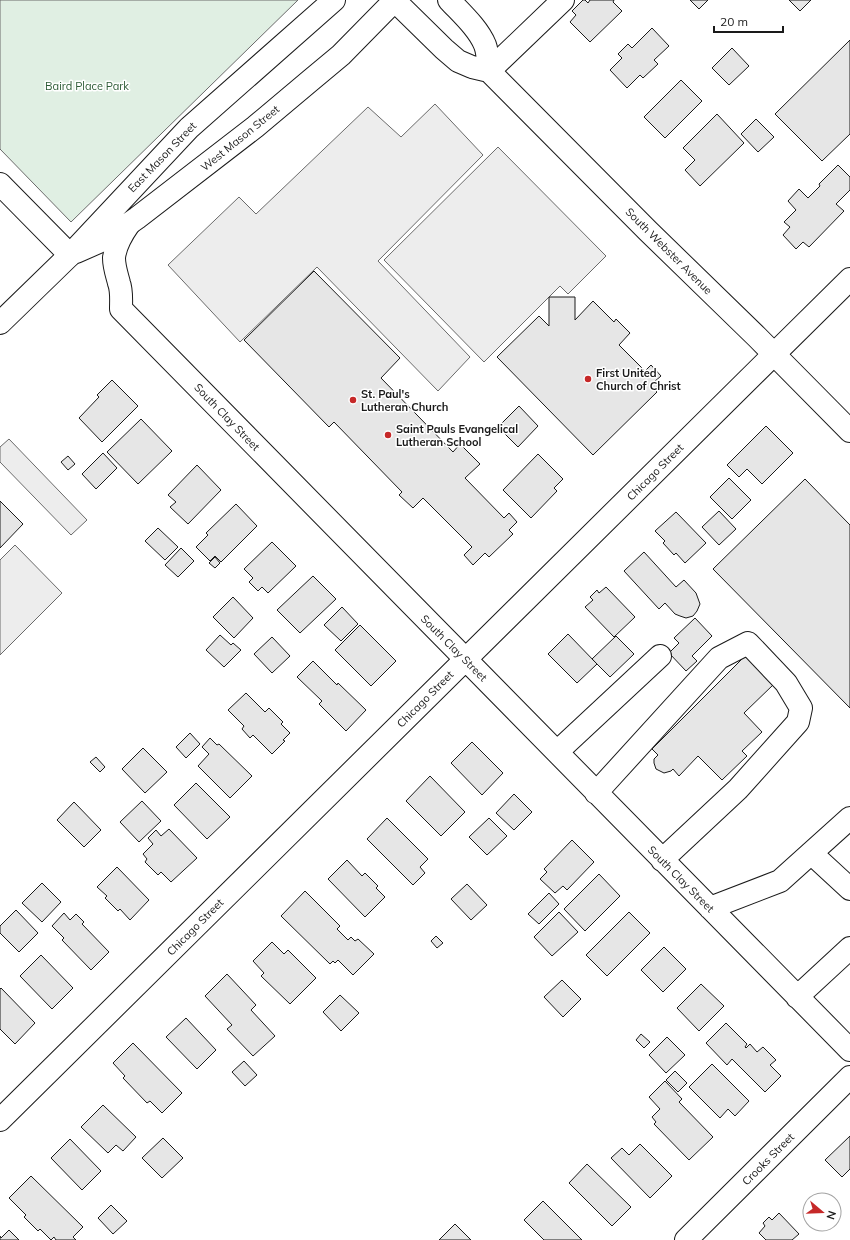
<svg xmlns="http://www.w3.org/2000/svg" width="850" height="1240" font-family="Mulish,sans-serif">
<rect width="100%" height="100%" fill="#fff"/>
<path fill="#e0efe3" stroke="#6a6a6a" d="M0,0H298L71,222L0,149Z"/>
<path fill="#ededed" stroke="#6a6a6a" d="M435,104L483,155L378,261L470,357L438,391L317,267L240,342L168,265L239,197L256,214L368,107L401,137Z
M498,147L606,256L568,294L560,286L484,362L384,260Z
M9,439L87,520L71,535L0,462V447Z
M15,545L62,593L0,655V560Z"/>
<path fill="#e6e6e6" stroke="#1a1a1a" d="M583,0H585L588,3L590,0H614L613,2L622,11L590,42L570,22L576,15L572,11Z
M690,0H708L699,9Z
M789,0H811L800,11Z
M652,28L669,46L654,60L658,64L643,78L640,75L627,88L610,70L622,58L618,54L628,44L632,48Z
M850,40V134L822,161L775,114Z
M732,48L749,66L729,85L712,68Z
M681,80L702,101L665,138L644,117Z
M717,114L744,143L700,186L685,170L695,160L683,148Z
M756,119L774,137L758,152L741,134Z
M838,165L850,177V190L836,204L844,211L809,247L803,242L796,249L783,235L790,227L784,222L796,210L788,201L799,189L808,198L820,186L819,184Z
M314,271L400,358L381,378L453,452L460,444L480,464L465,478L504,518L509,513L517,522L509,530L513,534L489,557L485,553L473,565L464,555L472,547L423,498L413,508L399,495L402,492L334,422L329,427L244,340Z
M549,297H575V320L593,301L614,322L616,319L630,333L619,345L645,371L651,365L661,376L654,382L657,386L654,389L657,392L593,455L497,357L539,316L549,326Z
M112,380L138,406L102,442L79,418L99,397L97,395Z
M519,406L538,426L518,447L498,427Z
M141,419L172,451L138,484L107,452Z
M766,426L793,453L762,484L747,469L739,477L727,465Z
M103,453L117,468L96,489L82,474Z
M538,454L563,479L554,488L557,491L531,518L503,490Z
M68,456L75,464L68,470L61,462Z
M197,465L221,490L188,524L170,507L176,502L168,495Z
M729,478L751,500L732,519L710,497Z
M805,479L850,525V708L713,569Z
M0,501L23,524L0,548Z
M236,504L257,526L221,562L215,556L210,561L196,547L208,535L206,533Z
M719,511L736,529L719,545L702,527Z
M676,512L706,543L685,563L676,553L674,555L663,543L665,541L655,531Z
M158,528L178,547L165,560L145,541Z
M272,542L296,566L268,593L262,587L258,591L249,582L253,578L244,569Z
M181,548L194,561L178,577L165,565Z
M644,552L676,587L684,580L696,593L700,604L697,611L693,616L686,618L680,616L675,614L665,603L659,609L624,571Z
M215,557L220,563L215,568L209,563Z
M313,576L336,599L300,633L277,610Z
M606,587L635,617L614,637L585,607L593,600L590,597L597,590L599,593Z
M233,597L253,618L234,638L213,617Z
M342,607L358,624L341,641L324,625Z
M695,618L712,636L692,656L697,661L686,671L669,653L679,643L674,638Z
M360,625L396,661L371,686L335,650Z
M568,634L597,664L577,683L548,654Z
M220,635L231,645L233,643L241,650L224,667L206,650Z
M616,636L634,654L610,677L592,659Z
M272,637L290,656L272,673L254,654Z
M746,655L774,684L744,713L762,732L742,751L747,756L722,780L698,756L679,776L673,769L671,771L664,773L656,769L654,763V759L658,755L652,749Z
M313,661L337,685L338,683L366,710L346,731L319,704L322,701L297,677Z
M246,693L265,712L269,708L283,722L281,724L290,733L283,740L285,741L272,754L253,735L250,738L242,729L244,726L228,710Z
M190,733L200,744L186,758L176,747Z
M210,738L217,745L219,744L252,776L230,798L198,766L209,754L202,747Z
M472,742L503,773L482,795L451,763Z
M143,748L167,772L145,793L122,769Z
M96,757L105,767L100,772L90,762Z
M430,776L465,812L441,836L406,801Z
M196,783L230,817L207,839L174,805Z
M514,794L532,812L514,830L496,813Z
M142,801L161,821L139,842L120,822Z
M74,802L101,830L84,847L57,820Z
M387,818L428,859L420,867L425,873L413,885L367,839Z
M489,818L507,836L487,855L469,837Z
M169,829L197,858L171,882L161,872L158,875L145,862L147,859L143,854L153,844L148,838L156,830L161,836Z
M572,840L594,862L567,890L563,886L555,893L540,879L547,872L544,869Z
M347,860L362,876L365,873L378,886L376,888L385,897L365,917L328,879Z
M117,867L149,900L130,920L120,909L118,911L105,898L107,896L97,887Z
M599,874L620,896L585,931L564,909Z
M42,883L61,902L42,922L22,903Z
M467,884L487,905L471,920L451,899Z
M305,891L340,926L337,929L348,940L351,937L355,941L358,939L374,954L353,975L338,960L335,963L333,961L330,964L281,916Z
M549,893L559,904L539,924L528,914Z
M16,910L38,933L19,952L0,933V926Z
M559,912L578,932L552,956L534,937Z
M629,912L650,933L607,976L586,955Z
M64,913L70,920L76,914L84,922L82,924L109,952L91,970L62,940L64,938L52,926Z
M436,936L443,943L437,948L431,941Z
M272,942L284,954L288,950L316,978L290,1004L261,976L264,973L253,961Z
M664,947L686,969L663,992L641,970Z
M41,955L73,988L52,1009L20,976Z
M227,974L256,1005L251,1010L275,1036L253,1056L227,1029L232,1025L205,996Z
M562,980L581,999L563,1017L544,997Z
M701,984L724,1006L699,1031L677,1008Z
M1,988L35,1023L15,1044L0,1029V989Z
M340,995L359,1013L341,1031L323,1012Z
M186,1018L216,1050L197,1069L166,1037Z
M726,1023L747,1044L745,1047L746,1048L750,1044L757,1052L763,1047L776,1060L770,1065L781,1076L765,1092L732,1059L727,1065L706,1043Z
M641,1034L650,1042L644,1048L636,1040Z
M667,1037L685,1055L666,1073L649,1055Z
M133,1043L182,1093L162,1113L150,1101L147,1103L123,1078L125,1076L113,1063Z
M244,1061L257,1075L245,1086L232,1072Z
M712,1064L749,1101L735,1116L728,1109L720,1118L689,1087Z
M675,1071L687,1083L678,1092L666,1080Z
M665,1081L682,1099L679,1102L713,1137L689,1160L654,1124L656,1122L652,1117L660,1109L649,1097Z
M103,1105L136,1137L123,1151L116,1145L108,1153L81,1127Z
M850,1136V1169L842,1177L825,1160Z
M163,1138L183,1158L162,1178L142,1158Z
M70,1139L101,1171L82,1190L51,1158Z
M640,1144L672,1176L650,1198L611,1158L622,1148L629,1155Z
M587,1164L631,1207L612,1226L569,1183Z
M31,1176L83,1227L73,1237L76,1240H56L54,1237L51,1240L40,1229L38,1231L24,1217L26,1215L9,1198Z
M543,1201L582,1240H544L524,1220Z
M111,1205L127,1221L113,1234L98,1218Z
M779,1213L799,1234L792,1240H766L759,1233L765,1226L763,1223L769,1217L772,1220Z
M455,1224L471,1240H439Z
M9,1230L19,1240H0V1236L1,1238Z"/>
<g fill="none" stroke-linecap="round" stroke-linejoin="round">
<defs>
<path id="minor" d="M489,71L563,0
M0,184L70,255
M129,224C122,234 115,246 114,258C114,267 117,275 119,283C122,291 121,300 121,309L850,1050
M557,752L660,656
M596,793L719,658L748,643L786,683L801,708L798,722L738,789L662,860
M811,853L850,889
M710,908L780,881L850,818
M797,997L850,948
M0,1120L850,279
M686,1240L850,1077"/>
<path id="major" d="M394,0L444,49L458,61L472,67L489,71L648,231L757,337L850,431
M449,0C461,13 478,28 485,45C488,53 488,62 489,71
M76,252L110,237L137,218L255,127L311,80L341,55L395,0
M0,323L70,255L189,128L334,0"/>
</defs>
<use href="#minor" stroke="#1a1a1a" stroke-width="24"/>
<use href="#major" stroke="#1a1a1a" stroke-width="24"/>
<use href="#minor" stroke="#fff" stroke-width="22"/>
<use href="#major" stroke="#fff" stroke-width="22"/>
</g>
<g fill="#c62828" stroke="#fff" stroke-width="1.5">
<circle cx="588" cy="379" r="4"/>
<circle cx="353" cy="400" r="4"/>
<circle cx="388" cy="435" r="4"/>
</g>
<g text-anchor="middle" dominant-baseline="central" stroke-width="3" stroke-linejoin="round" paint-order="stroke">
<g font-size="11" fill="#2b5a34" stroke="#fff">
<text x="87" y="86">Baird Place Park</text>
</g>
<g font-size="11" fill="#1a1a1a" stroke="#fff">
<text transform="translate(240 138) rotate(-39)">West Mason Street</text>
<text transform="translate(162 157) rotate(-46)">East Mason Street</text>
<text transform="translate(669 251) rotate(45)">South Webster Avenue</text>
<text transform="translate(227 417) rotate(46)">South Clay Street</text>
<text transform="translate(655 472) rotate(-45)">Chicago Street</text>
<text transform="translate(454 648) rotate(45)">South Clay Street</text>
<text transform="translate(425 699) rotate(-45)">Chicago Street</text>
<text transform="translate(681 879) rotate(45)">South Clay Street</text>
<text transform="translate(195 927) rotate(-45)">Chicago Street</text>
<text transform="translate(768 1159) rotate(-45)">Crooks Street</text>
</g>
<g font-size="11" font-weight="bold" fill="#1a1a1a" stroke="#fff" text-anchor="start">
<text x="596" y="373">First United<tspan x="596" dy="13">Church of Christ</tspan></text>
<text x="361" y="394">St. Paul's<tspan x="361" dy="13">Lutheran Church</tspan></text>
<text x="396" y="429">Saint Pauls Evangelical<tspan x="396" dy="13">Lutheran School</tspan></text>
</g>
</g>
<g transform="translate(822 1212) rotate(109)"><circle r="19" fill="#ffffff" stroke="#a3a3a3"/>
<path d="M0-3L7 15L0 10L-7 15Z" fill="#c62828"/>
<text y="-6" font-size="11" font-weight="bold" text-anchor="middle" fill="#1a1a1a">N</text>
</g>
<path d="M714 26v6h69v-6" fill="none" stroke="#1a1a1a" stroke-width="2"/>
<text x="720" y="26" font-size="12" fill="#1a1a1a" stroke="#ffffff" stroke-width="3" paint-order="stroke">20 m</text>
</svg>
